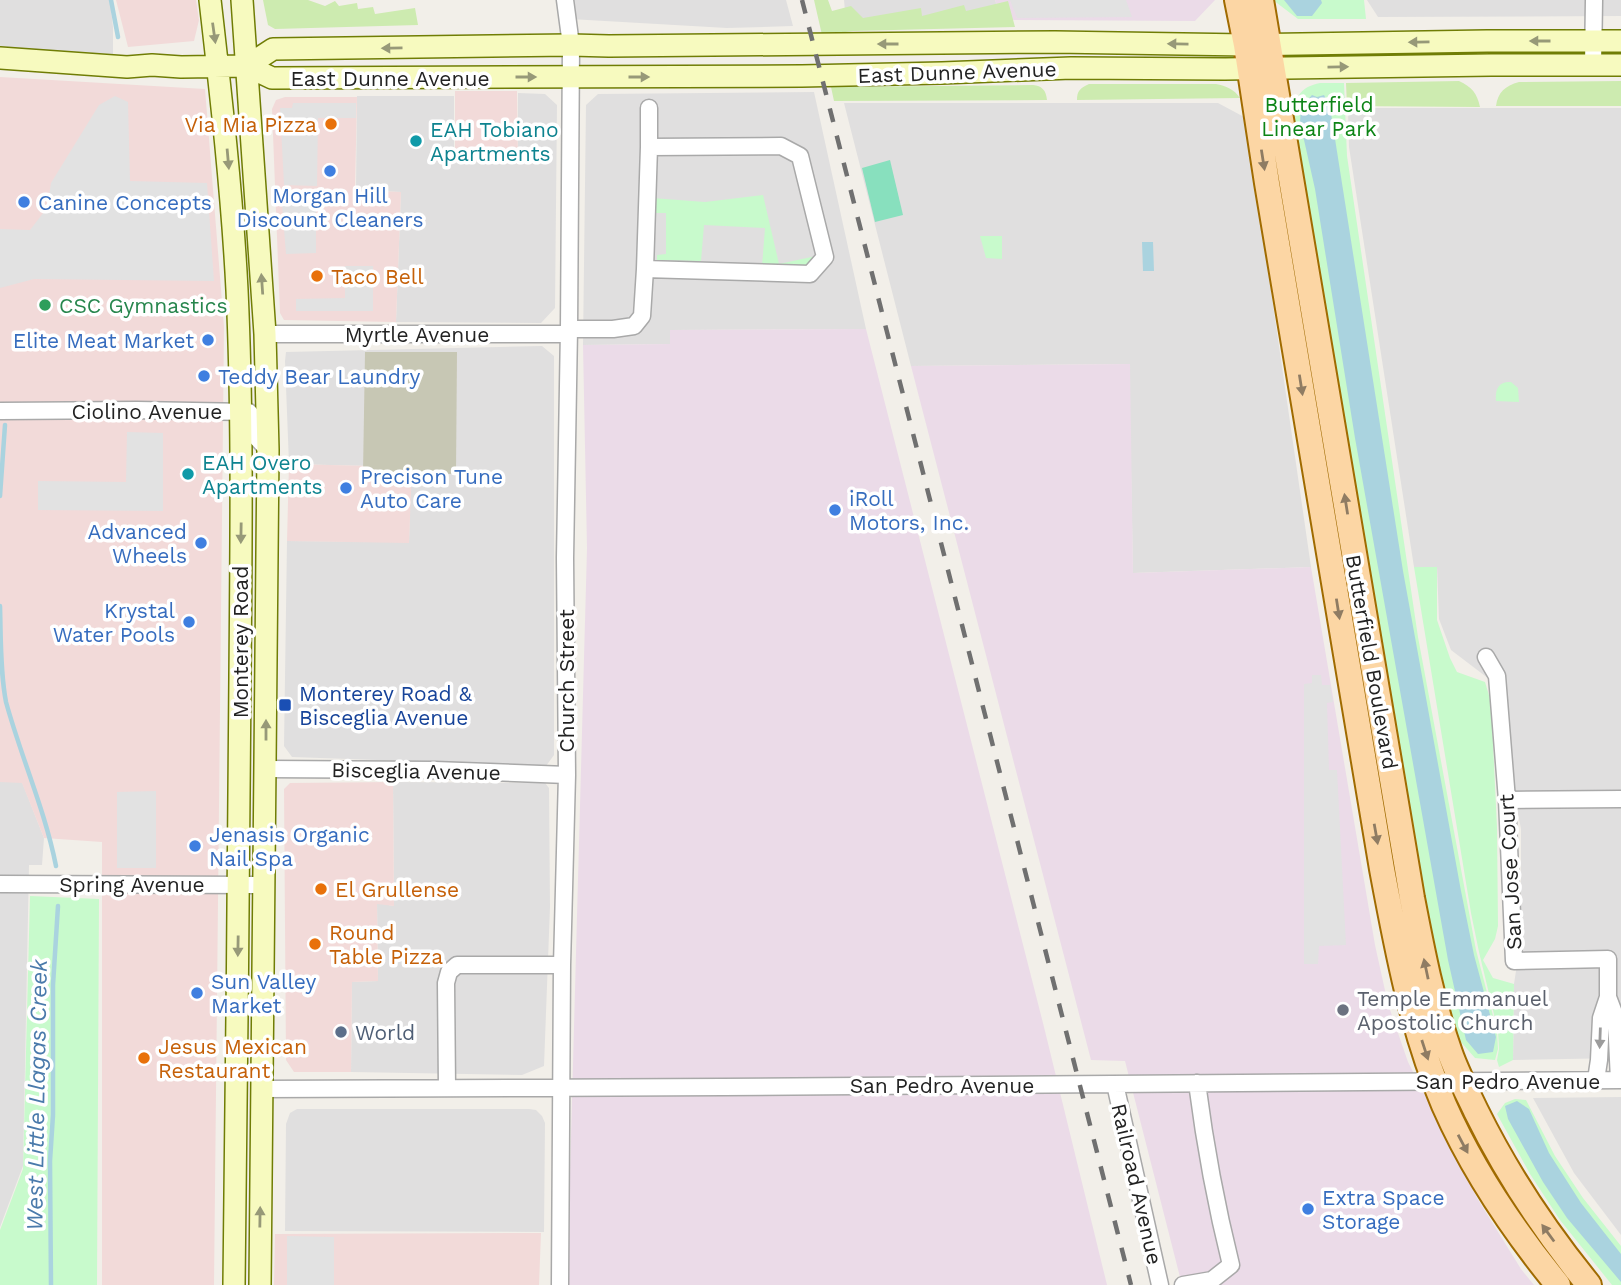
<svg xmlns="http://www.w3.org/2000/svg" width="1621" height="1285" font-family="'Work Sans',sans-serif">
<rect width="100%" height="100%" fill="#f2efe9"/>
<path fill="#e0dfdf" d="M0,0H110L113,27V54L0,48Z
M567,0H786L793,26L727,28L570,19Z
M844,0H995L1002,20L846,22Z
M1367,0H1621V16L1378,17Z
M814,92L866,329L671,330L670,344L583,345L586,105L598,94Z
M518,93L545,94L557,105L555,308L541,323L396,322L401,192L356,190L357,96H454V161L518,163Z
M844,103H1218L1246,118L1311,567L1133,573L1129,364L911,366Z
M1348,108H1621V1058L1513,1060L1514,984L1521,938V829L1501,727L1497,685L1451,650L1439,619L1437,567H1414L1349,147Z
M542,346L554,356V755L546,766L292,757L284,746L287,541L409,542L411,467L289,464L285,361L286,352Z
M0,782H22L44,838L42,865H29L23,1166L0,1227Z
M393,782L545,783L549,788L550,907L544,1066L522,1075L351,1072L352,982L378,981L377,903L394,906Z
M1621,1097V1235L1574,1173L1533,1098Z
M297,1109H529L536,1110L542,1116L545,1123L544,1232L285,1231L286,1124L290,1113Z"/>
<path fill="#f2dad9" d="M116,0H196L199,20L194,41L128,47Z
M0,77L205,89L224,327L214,1285H102V842L44,838L22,783L0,782Z
M455,91H517L518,162L455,160Z
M285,97H357L355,190L401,192L396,322L284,320L280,313L272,109L276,100Z
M289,464L412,467L409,543L287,541Z
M393,782L394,906L377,904L378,981L352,982L351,1072H294L286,1060L284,789L290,783Z
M541,1233L539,1285H274L275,1234Z"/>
<path fill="#ebdbe8" d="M995,0H1215L1195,21L1002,20Z
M866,329L1044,1027L1107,1285H567L587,548L583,345L670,344V330Z
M1130,364L1133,573L1311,567L1375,945L1388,1004L1408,1062L1477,1198L1521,1269L1534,1285H1182L1125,1061L1091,1060L911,366Z"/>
<path fill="#c7c7b4" d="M365,352H457L456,474L363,473Z"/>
<path fill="#cdebb0" d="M263,0H308L325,6L335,1L339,6L357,3L358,9L373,7L375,14L415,8L418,25L275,29L268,25Z
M814,0H828L832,11L851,6L863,18L921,8L922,16L964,5L966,11L1008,1L1015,27L853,31L822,35Z
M1459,81C1472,87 1477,93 1480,107L1347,106L1346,83Z
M1621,81V106H1496C1498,92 1505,86 1519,82Z
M1089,84H1216C1226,86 1234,89 1240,98L1077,100C1077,91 1080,88 1089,84Z
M1033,85C1042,86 1046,90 1047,100L834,101L831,87Z"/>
<path fill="#c8facc" d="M1273,0H1364L1366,19H1298Z
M1320,83H1344L1347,156L1418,637L1476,950L1497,1031L1498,1049L1495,1060L1475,1058L1453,1033L1436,972L1292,113C1297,95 1301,87 1320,83Z
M763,195L779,264L816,256L814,262L810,266H762L765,228L704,225L701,261L657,260V255L666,254V213H652V198L705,202Z
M980,236H1002V259L986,258Z
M1511,382L1518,388L1519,402L1496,401C1495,390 1498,381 1511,382Z
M1414,567H1437V620L1450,658L1457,672L1485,682L1491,702L1497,827L1498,926L1495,939L1483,960L1493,978L1514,984L1513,1060L1499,1067L1497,1060L1499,1049L1498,1031L1479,952L1471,913Z
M30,896L99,899L97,1285H0V1230L23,1169Z
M1515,1099L1526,1100L1555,1156L1583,1198L1621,1246V1285H1612L1560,1220L1530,1174L1497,1114L1505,1103Z"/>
<path fill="#88e0be" d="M890,160L903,215L875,222L862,168Z"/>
<path fill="#e2e2e2" d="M1010,0H1126L1132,17L1017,18Z
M115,96L128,102L130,181L207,183L214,281L34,279L0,288V229L30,230L47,208L51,183L99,105Z
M293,103H356V118H318L317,186L284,185L280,108H292Z
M281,192L316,194V253L286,254Z
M345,266H373V311H296V299L345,298Z
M127,432L163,433V511L38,510V481L126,482Z
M1312,675H1321L1322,685H1330L1333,702L1327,703L1329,770H1337L1346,945L1319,946L1318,964H1304V684L1312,683Z
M156,791V868H117V792Z
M287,1236L334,1237V1285H287Z"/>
<path fill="#aad3df" d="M1284,0H1321L1322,3L1312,16H1297Z
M1312,95L1317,97L1324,95L1330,107L1403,571L1461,891L1474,955L1496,1037L1493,1052L1478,1054L1466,1040L1448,960L1355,438L1315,189L1300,122L1301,107Z
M1142,242H1153L1154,271H1143Z
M1517,1101L1529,1109L1549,1153L1581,1203L1621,1254V1282L1567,1218L1543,1182L1508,1119L1505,1106Z"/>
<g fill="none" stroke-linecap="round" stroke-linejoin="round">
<path stroke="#aad3df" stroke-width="4.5" d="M111,0L118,37
M0,496L5,425
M0,606C1,637 0,671 6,702C21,757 45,810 56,866
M51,1285L50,1161L53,1115V985L58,906"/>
<defs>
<path id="street" d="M1593,65L1594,0
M649,147V108
M569,329H613L634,326L642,316L645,269L810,274L825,257L800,156L781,146L649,147L645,269
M265,334H569
M0,411L137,410L249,412L254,418V435L268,450
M1486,657L1497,676L1507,800L1514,961L1608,959V997L1601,1018L1599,1060L1596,1080
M266,769L435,770L567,775
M1507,800L1621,799
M0,884L264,885
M1608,997L1616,1018L1619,1080
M1115,1084L1160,1285
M447,1087L446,983L449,972L457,965H562
M262,1089L723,1087L1621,1080
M560,1285L562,965L567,775L565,558L569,329L571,45L565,0
M1183,1285L1212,1280L1231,1265C1216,1205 1205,1145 1197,1083"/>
<path id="secondary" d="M210,0C221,96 232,192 237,290C243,419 241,548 240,677C239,880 236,1082 234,1285
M242,0L265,334L268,450L260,1285
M0,58L127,67L152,65L181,67L247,66L272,78L802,76L942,73L1071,68L1225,69L1491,65H1621
M247,66L273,49L571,45L609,46L1055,42L1246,45L1487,41H1621"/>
<path id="primary" d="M1237,0L1246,45L1267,183L1382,869C1397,949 1412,1030 1444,1105C1473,1171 1513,1230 1558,1285
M1261,0L1412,898C1422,950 1432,1002 1450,1053C1457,1073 1467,1092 1476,1111C1507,1174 1545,1231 1589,1285"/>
</defs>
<use href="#street" stroke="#a9a9a9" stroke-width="19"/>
<use href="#secondary" stroke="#707d05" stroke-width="24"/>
<use href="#primary" stroke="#a06b00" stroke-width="28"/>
<use href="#street" stroke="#fff" stroke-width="16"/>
<use href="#secondary" stroke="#f7fabf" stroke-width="21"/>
<use href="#primary" stroke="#fcd6a4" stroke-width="24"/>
<path stroke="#707070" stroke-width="4.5" stroke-dasharray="14 14" stroke-linecap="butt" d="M802,0L1131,1285"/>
</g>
<defs><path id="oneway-solid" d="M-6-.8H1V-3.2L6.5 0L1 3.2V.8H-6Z" transform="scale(1.75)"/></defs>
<g fill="#979978">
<use href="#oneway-solid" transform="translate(214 33) rotate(82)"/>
<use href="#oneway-solid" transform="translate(1540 41) rotate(-180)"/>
<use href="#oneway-solid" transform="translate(1419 42) rotate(179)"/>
<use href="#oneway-solid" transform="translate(888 44) rotate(180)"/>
<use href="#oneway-solid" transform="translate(1178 44) rotate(-179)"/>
<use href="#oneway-solid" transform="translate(392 48) rotate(179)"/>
<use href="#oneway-solid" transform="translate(1338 67) rotate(-1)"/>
<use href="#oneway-solid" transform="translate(526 77)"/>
<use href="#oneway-solid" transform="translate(639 77)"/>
<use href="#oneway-solid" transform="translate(228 159) rotate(85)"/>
<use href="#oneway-solid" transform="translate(262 284) rotate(-94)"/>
<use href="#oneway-solid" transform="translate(241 533) rotate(91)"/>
<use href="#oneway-solid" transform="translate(266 730) rotate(-90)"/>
<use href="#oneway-solid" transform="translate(238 946) rotate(91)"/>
<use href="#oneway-solid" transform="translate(260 1217) rotate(-89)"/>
</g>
<g fill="#8f7c63">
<use href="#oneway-solid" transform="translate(1263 160) rotate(81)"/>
<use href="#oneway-solid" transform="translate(1301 385) rotate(81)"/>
<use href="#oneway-solid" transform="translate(1346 504) rotate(-99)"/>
<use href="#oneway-solid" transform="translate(1338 609) rotate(81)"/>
<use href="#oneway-solid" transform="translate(1376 834) rotate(80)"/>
<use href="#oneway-solid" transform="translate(1426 969) rotate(-102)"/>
<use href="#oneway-solid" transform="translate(1425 1050) rotate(72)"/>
<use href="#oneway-solid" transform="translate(1463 1144) rotate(62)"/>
<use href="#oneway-solid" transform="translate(1548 1233) rotate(-126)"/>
</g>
<use fill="#9c9c9c" href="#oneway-solid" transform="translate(1600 1038) rotate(92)"/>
<g fill="#e8710a" stroke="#fff" stroke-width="2.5">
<circle cx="331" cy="124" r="7"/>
<circle cx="317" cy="276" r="7"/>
<circle cx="321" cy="889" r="7"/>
<circle cx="315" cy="944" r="7"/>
<circle cx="144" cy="1058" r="7"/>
</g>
<g fill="#0f9aa8" stroke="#fff" stroke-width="2.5">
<circle cx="416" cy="141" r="7"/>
<circle cx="188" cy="474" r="7"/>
</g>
<g fill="#3f7fe0" stroke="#fff" stroke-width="2.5">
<circle cx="330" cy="171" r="7"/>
<circle cx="24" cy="202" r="7"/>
<circle cx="208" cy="340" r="7"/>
<circle cx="204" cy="376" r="7"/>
<circle cx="346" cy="488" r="7"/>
<circle cx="835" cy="510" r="7"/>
<circle cx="201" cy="543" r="7"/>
<circle cx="189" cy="622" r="7"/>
<circle cx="195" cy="846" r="7"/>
<circle cx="197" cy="993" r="7"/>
<circle cx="1308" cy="1209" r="7"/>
</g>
<circle fill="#2e9e5b" stroke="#fff" stroke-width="2.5" cx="45" cy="305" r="7"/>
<rect fill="#1a4fb4" stroke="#fff" stroke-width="2.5" x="278" y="698" width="14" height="14" rx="3.5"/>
<circle fill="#6b7280" stroke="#fff" stroke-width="2.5" cx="1343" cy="1010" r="7"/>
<circle fill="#5c6f8a" stroke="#fff" stroke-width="2.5" cx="341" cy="1032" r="7"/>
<g text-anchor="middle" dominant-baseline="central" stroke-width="7" stroke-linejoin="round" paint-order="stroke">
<g font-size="21" fill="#222" stroke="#fff">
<text transform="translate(957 72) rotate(-2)">East Dunne Avenue</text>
<text x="390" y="78">East Dunne Avenue</text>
<text x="417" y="334">Myrtle Avenue</text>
<text x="147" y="411">Ciolino Avenue</text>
<text transform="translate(240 642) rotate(-90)">Monterey Road</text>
<text transform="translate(1372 662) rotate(80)">Butterfield Boulevard</text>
<text transform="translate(566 681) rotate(-90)">Church Street</text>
<text transform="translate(416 771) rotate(1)">Bisceglia Avenue</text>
<text transform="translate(1510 872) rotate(-93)">San Jose Court</text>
<text x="132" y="884">Spring Avenue</text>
<text x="1508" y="1081">San Pedro Avenue</text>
<text x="942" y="1085">San Pedro Avenue</text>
<text transform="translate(1137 1184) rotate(77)">Railroad Avenue</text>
</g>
<g font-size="21" fill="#0c8416" stroke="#fff">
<text x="1319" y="104">Butterfield<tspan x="1319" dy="24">Linear Park</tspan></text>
</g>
<g font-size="21" fill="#c56008" stroke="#fff" text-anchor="start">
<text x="317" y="124" text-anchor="end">Via Mia Pizza</text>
<text x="331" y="276">Taco Bell</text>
<text x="335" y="889">El Grullense</text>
<text x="329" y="932">Round<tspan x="329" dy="24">Table Pizza</tspan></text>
<text x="158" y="1046">Jesus Mexican<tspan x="158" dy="24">Restaurant</tspan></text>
</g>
<g font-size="21" fill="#0d838f" stroke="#fff" text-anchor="start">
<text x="430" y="129">EAH Tobiano<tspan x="430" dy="24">Apartments</tspan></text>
<text x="202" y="462">EAH Overo<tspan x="202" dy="24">Apartments</tspan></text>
</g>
<g font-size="21" fill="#366cbe" stroke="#fff" text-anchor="start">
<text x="330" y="195" text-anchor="middle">Morgan Hill<tspan x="330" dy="24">Discount Cleaners</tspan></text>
<text x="38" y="202">Canine Concepts</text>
<text x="194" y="340" text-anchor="end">Elite Meat Market</text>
<text x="218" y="376">Teddy Bear Laundry</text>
<text x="360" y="476">Precison Tune<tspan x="360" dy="24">Auto Care</tspan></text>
<text x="849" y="498">iRoll<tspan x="849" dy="24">Motors, Inc.</tspan></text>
<text x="187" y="531" text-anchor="end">Advanced<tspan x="187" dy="24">Wheels</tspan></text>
<text x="175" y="610" text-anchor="end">Krystal<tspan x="175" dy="24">Water Pools</tspan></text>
<text x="209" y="834">Jenasis Organic<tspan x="209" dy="24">Nail Spa</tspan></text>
<text x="211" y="981">Sun Valley<tspan x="211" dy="24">Market</tspan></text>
<text x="1322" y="1197">Extra Space<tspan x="1322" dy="24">Storage</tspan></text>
</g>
<g font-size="21" fill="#27864d" stroke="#fff" text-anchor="start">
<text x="59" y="305">CSC Gymnastics</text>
</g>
<g font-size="21" fill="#164399" stroke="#fff" text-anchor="start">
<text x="299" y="693">Monterey Road &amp;<tspan x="299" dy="24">Bisceglia Avenue</tspan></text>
</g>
<g font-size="21" fill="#5b616d" stroke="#fff" text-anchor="start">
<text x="1357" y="998">Temple Emmanuel<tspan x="1357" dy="24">Apostolic Church</tspan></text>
</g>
<g font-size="21" fill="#4e5e75" stroke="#fff" text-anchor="start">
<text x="355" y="1032">World</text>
</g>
<g font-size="23" font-style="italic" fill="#4a7aab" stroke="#fff">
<text transform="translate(37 1095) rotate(-89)">West Little Llagas Creek</text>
</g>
</g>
</svg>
